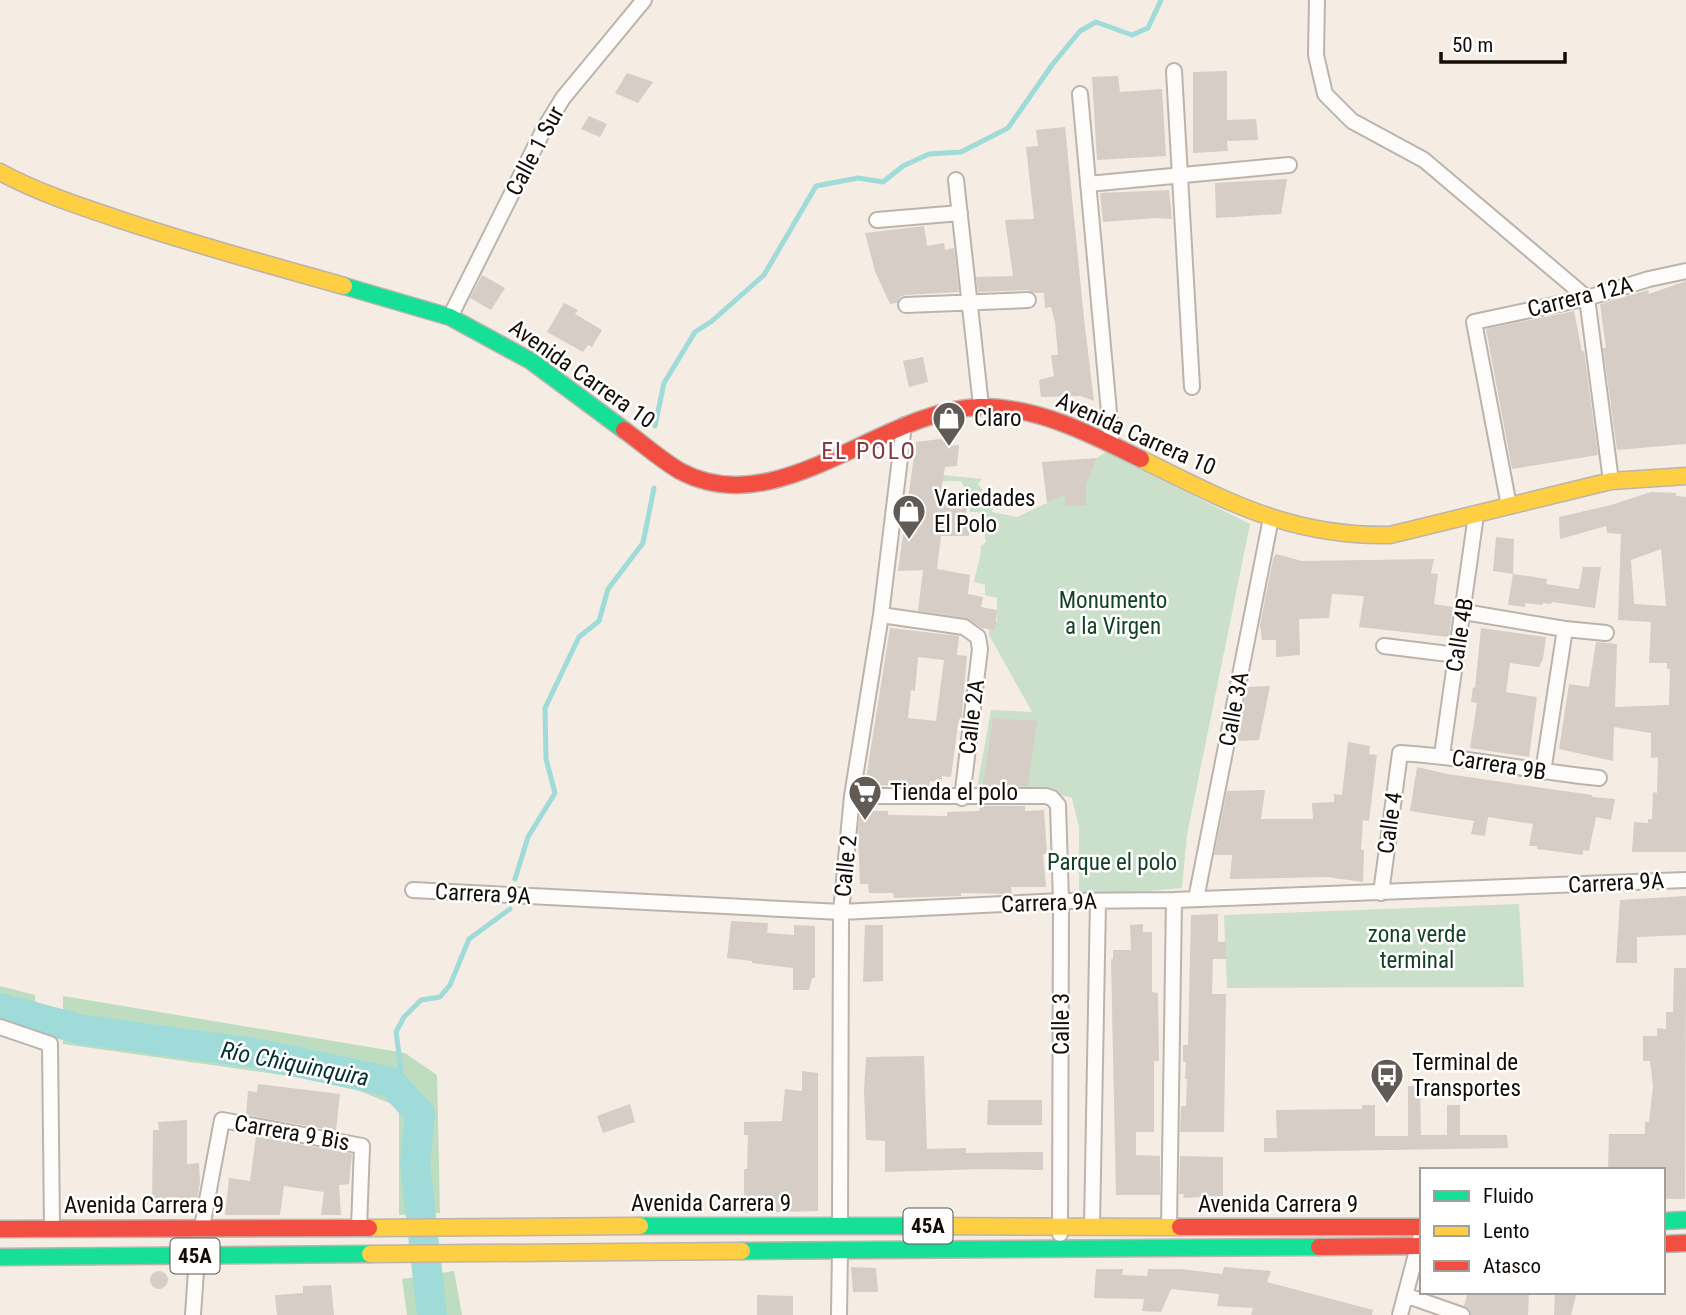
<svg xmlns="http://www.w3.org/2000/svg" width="1686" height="1315" font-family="'Roboto Condensed',sans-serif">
<rect width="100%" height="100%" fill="#f5ece3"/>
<path fill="#cbe0ca" d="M1106,452L1250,524L1187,835L1182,888L1079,897V827L1072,798L1035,788H977L991,710L1032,712L989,635V624L997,621V598L985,595V585L974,582C976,569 981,559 981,546L986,542L983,525L978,512H970L969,496L961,481H943V475L982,479L978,484L994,506L992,512L1017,517L1085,485L1097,458Z
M1519,904L1524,987L1227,988L1224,915Z"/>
<path fill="#bddcc0" d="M0,986L35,995L37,1030L0,1020Z
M63,996L405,1053L437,1075L440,1213L399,1215V1107L340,1083L63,1044Z
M454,1271L462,1315H407L402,1279Z"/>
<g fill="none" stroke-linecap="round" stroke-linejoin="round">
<path stroke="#9fdbd8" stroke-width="5" d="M655,426L664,383L695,332L712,321L764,275L816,186L858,178L883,182L903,166L929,154L961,152L1008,128L1052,65L1080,31L1096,22L1132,35L1148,28L1161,0
M515,879L528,837L555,793L546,759L545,708L579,637L599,621L608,589L643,543L654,488
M391,1082L401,1069L396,1032L404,1017L421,1000L440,997L450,985L469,939L510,909"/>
<path stroke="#9fdbd8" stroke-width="30" d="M0,1008L83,1030L254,1053L391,1082L420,1114L415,1164L432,1315"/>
</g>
<path fill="#d5cdc6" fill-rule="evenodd" d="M1227,71V120L1256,119L1258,140L1227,141L1228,151L1193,153V72Z
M627,73L653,82L638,103L615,93Z
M1118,76L1120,92L1162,89L1166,156L1097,160L1092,77Z
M589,116L607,124L600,137L581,129Z
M1065,127L1084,319L1094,401L1081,396L1041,397L1039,380L1054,376L1051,355H1058L1055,322L1051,307L1045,308L1044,293H1034L1028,290L978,292L976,277L1013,276L1005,220L1034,219L1026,147L1038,146L1036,130Z
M1287,179L1281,214L1216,218L1215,183Z
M1169,190L1172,219L1155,218L1103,222L1100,193Z
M924,226L927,246L944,243L945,250L954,248L959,292L906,295L900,297L897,303L890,304L875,271L865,233Z
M482,275L505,288L491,310L470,298Z
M1686,281V444L1617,450L1603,348H1606L1600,304L1648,290L1649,294Z
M564,303L578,310L575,314L602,330L592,347L588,345L583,352L547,332Z
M1574,311L1582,352L1584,351L1598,455L1512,469L1486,329Z
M923,357L928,382L909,387L903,361Z
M948,438V446L959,445L957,466L945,467L939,504L967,502L966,519H969V536H941L937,569L970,575L968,594L983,597L981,607L997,610L995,630L982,628L966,618L918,611L923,570L898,571L916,442Z
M1097,458L1086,484V505L1065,506V495L1047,503L1042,462Z
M1651,492L1676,493V496L1686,497V852H1632L1634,822L1648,823V819H1652L1653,792L1657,793L1658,757L1651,758V733L1614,727L1613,761L1559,749L1569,684L1589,687L1596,642L1617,644L1615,707L1669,705L1670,669H1667V663H1649L1651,622L1618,620L1621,534L1607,533L1606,526L1560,539L1559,517L1611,505ZM1661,549L1666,606L1634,604L1631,560Z
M1496,537L1514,539L1513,574L1547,579L1546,584L1579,589L1583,567H1601L1595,608L1552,602L1551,604L1543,603L1542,605L1525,603V607L1508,605L1513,574L1493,571Z
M1276,554L1302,561L1434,559L1431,573L1438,574L1434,604L1453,607L1449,637L1359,627L1364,596L1332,594L1329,618L1299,619L1300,655L1276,657V640H1262L1260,625L1273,559Z
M890,628L959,636L957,655L967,656L961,725L958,724L951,777L942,776V783L930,781L929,786L865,785ZM918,657L944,660L936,721L908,718L911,690L915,691Z
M1481,628L1546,637L1543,659L1539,667L1510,663L1506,692L1537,697L1529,757L1470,748L1477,703L1471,702L1473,687L1475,688Z
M1270,686L1259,740L1237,741L1247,687Z
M993,718L1037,721L1028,786H983Z
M1348,742L1370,746L1369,754L1377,755L1369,821L1363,820L1361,850H1364L1363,882L1327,877L1230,879L1232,855H1214L1227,791L1265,790L1261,819H1313L1312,803L1334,802V794L1342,795Z
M1417,767L1447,774L1592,795V797L1615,799L1611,820L1596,817L1589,851L1583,850V855L1537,849V846H1529L1533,824L1488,817L1485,836L1471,834L1474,821L1410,811Z
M980,806H1025V811L1044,810L1047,854H1043L1046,887H1011L1012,894L961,893V896L894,898L893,893H869L868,884H860L858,831L860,811H888V815L947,816V812L979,811Z
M1686,896V935L1637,937V963H1616L1620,900Z
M1218,914V942H1226V959H1213L1212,994H1226L1224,1132H1180L1181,1106H1186L1187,1079H1185L1186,1062H1183V1045H1188L1191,915Z
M731,921L768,923L767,933L794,935V925L815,926V978H812L809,990H793V968L752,963V961L727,958Z
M1143,924V932H1152V992L1158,993L1159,1061H1154V1132H1136V1155L1160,1156V1195H1116L1111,959H1113V950H1131L1130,925Z
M865,925H883V981L863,982Z
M1674,968H1686L1685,1199H1663V1170H1608L1609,1134H1645V1122H1649L1653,1086L1650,1061H1643V1036H1657V1028L1666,1029V1012H1673Z
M924,1056L927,1149L966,1148V1153L1043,1152V1170L982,1169L885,1172V1141L866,1140L864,1090L866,1057Z
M802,1071L818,1073V1211L744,1213V1169H747L748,1135H744V1122L782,1121L785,1089L802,1091Z
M258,1084L340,1094L336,1131L246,1115L248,1091L257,1092Z
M1408,1086H1420L1421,1135H1447V1105H1460V1135H1507L1508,1148L1264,1152V1138H1277L1276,1110L1362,1109V1105H1375V1136H1408Z
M988,1100H1042V1125H987Z
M630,1104L635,1122L603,1133L597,1116Z
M187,1120V1164L199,1163L200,1182L195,1213H181V1210L175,1211V1208L152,1209L153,1130H159L158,1122Z
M256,1136L352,1154L349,1184L339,1185L341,1215H321L324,1192L284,1186L280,1215H225L229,1178L250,1181Z
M1180,1156L1223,1157V1196L1183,1198L1184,1194H1179Z
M851,1267L876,1268L878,1292H853Z
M1224,1267L1271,1271L1267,1282L1373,1310L1372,1315H1251L1253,1308L1217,1306L1219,1294L1171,1289L1161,1312L1142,1311L1144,1299L1094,1298L1096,1269H1123L1122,1275L1147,1276L1148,1269H1180L1222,1274Z
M150 1280a9 9 0 1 1 18 0a9 9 0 1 1-18 0Z
M331,1285L334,1315H277L275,1295L303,1293V1286Z
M1468,1292H1529L1528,1315H1471L1470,1309L1464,1306Z
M1555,1292H1577L1571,1315H1554Z
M757,1295L793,1296V1315H757Z"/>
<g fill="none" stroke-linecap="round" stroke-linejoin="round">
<defs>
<path id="street" d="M1317,0L1316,55L1325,94L1352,121L1424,160L1587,298L1611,481
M1174,71L1192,387
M1080,94L1112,445
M956,180L981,406
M1088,184L1289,165
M877,220L960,213
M906,305L1028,300
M450,317L544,129L563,98L644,0
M1509,506L1474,322L1587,298L1649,279L1686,271
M1464,612L1565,629L1606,633
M881,615L964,627L978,637L980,649L962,798
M1384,646L1457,655
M1442,755L1476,515
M1543,772L1565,629
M852,796H1046L1052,798L1058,805L1061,901L1060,1234
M413,890L841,912L1061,901L1174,900L1686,880
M1381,893L1400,753C1466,757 1532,771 1599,778
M1196,899L1271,518
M0,1027L50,1044L52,1228
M840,1226L841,912L852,796L881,615L904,425
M1092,1226L1098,901
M1169,1226L1174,900
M202,1227L222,1120L362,1146L359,1228
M1405,1295L1462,1315
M193,1315L197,1256
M839,1315L840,1251
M1400,1315L1420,1239"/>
<path id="fast" d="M344,286L450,317L531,361L624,430
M1663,1221L1686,1220
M640,1226H912
M742,1251L1319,1247
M0,1257L370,1254"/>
<path id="slow" d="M0,172C39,193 82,207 124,221C196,245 270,265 344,286
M1141,459C1226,501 1291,537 1390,535L1611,481L1686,476
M912,1226L1180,1227
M369,1228L640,1226
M370,1254L742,1251"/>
<path id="jam" d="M624,430C642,443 661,460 680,471C778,524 881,410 979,407C1036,406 1091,434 1141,459
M1180,1227H1422
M0,1229L369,1228
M1663,1244L1686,1243
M1319,1247L1422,1246"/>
</defs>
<use href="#street" stroke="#bbb4ad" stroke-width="18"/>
<use href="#fast" stroke="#bbb4ad" stroke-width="19"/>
<use href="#slow" stroke="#bbb4ad" stroke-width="19"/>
<use href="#jam" stroke="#bbb4ad" stroke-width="19"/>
<use href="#street" stroke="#fefcfb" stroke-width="14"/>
<use href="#fast" stroke="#16e098" stroke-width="16"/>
<use href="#slow" stroke="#ffcf43" stroke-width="16"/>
<use href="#jam" stroke="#f24e42" stroke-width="16"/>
</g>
<defs>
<symbol id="shop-pin" viewBox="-11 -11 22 30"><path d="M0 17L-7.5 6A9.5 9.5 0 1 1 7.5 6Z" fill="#625b55" stroke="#fff"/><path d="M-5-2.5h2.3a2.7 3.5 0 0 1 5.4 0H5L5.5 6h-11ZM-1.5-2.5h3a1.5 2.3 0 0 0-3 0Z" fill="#fff"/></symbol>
<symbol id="supermarket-pin" viewBox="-11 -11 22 30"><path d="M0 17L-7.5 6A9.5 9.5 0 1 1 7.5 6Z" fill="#625b55" stroke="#fff"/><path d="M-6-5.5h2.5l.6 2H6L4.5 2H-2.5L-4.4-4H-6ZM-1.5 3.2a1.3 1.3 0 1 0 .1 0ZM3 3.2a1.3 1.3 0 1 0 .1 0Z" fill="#fff"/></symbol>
<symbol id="bus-pin" viewBox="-11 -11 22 30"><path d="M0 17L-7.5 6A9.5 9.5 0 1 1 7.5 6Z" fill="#625b55" stroke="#fff"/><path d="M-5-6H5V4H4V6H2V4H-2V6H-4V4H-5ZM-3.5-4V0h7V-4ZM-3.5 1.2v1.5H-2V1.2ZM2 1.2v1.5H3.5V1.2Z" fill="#fff"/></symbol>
</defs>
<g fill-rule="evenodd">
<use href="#shop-pin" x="930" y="399" width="38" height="52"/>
<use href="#shop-pin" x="890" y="492" width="38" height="52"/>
<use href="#supermarket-pin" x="846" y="773" width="38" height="52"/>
<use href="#bus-pin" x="1368" y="1056" width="38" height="52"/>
</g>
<g text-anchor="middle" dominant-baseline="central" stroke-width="5" stroke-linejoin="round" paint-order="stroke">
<g fill="#fff" stroke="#5a5652" stroke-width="2">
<rect x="903.5" y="1208.5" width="49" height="35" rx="5"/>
<rect x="170.5" y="1238.5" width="49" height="35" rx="5"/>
</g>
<g font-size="21" font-weight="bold" fill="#130d08">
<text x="928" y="1226">45A</text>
<text x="195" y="1256">45A</text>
</g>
<g font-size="23" fill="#130d08" stroke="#fff">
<text transform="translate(535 151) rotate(-62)">Calle 1 Sur</text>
<text transform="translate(1580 297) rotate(-14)">Carrera 12A</text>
<text transform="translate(582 374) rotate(35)">Avenida Carrera 10</text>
<text transform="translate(1136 434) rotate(24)">Avenida Carrera 10</text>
<text transform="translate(1460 635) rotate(-81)">Calle 4B</text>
<text transform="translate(1234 709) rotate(-79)">Calle 3A</text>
<text transform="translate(972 717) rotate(-83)">Calle 2A</text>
<text transform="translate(1499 765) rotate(9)">Carrera 9B</text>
<text transform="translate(1390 823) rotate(-82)">Calle 4</text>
<text transform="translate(846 866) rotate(-84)">Calle 2</text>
<text transform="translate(1616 883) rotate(-3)">Carrera 9A</text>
<text transform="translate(483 894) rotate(3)">Carrera 9A</text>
<text transform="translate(1049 903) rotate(-2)">Carrera 9A</text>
<text transform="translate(1061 1024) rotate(-90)">Calle 3</text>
<text transform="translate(292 1133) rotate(10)">Carrera 9 Bis</text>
<text x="711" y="1203">Avenida Carrera 9</text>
<text x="1278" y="1204">Avenida Carrera 9</text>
<text x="144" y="1205">Avenida Carrera 9</text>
</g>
<g font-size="23" fill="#130d08" stroke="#fff" text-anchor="start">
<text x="974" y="418">Claro</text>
<text x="934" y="498">Variedades<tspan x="934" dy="26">El Polo</tspan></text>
<text x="890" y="792">Tienda el polo</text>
<text x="1412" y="1062">Terminal de<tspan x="1412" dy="26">Transportes</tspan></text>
</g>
<g font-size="23" fill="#124126" stroke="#fff">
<text x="1113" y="600">Monumento<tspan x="1113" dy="26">a la Virgen</tspan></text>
<text x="1112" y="862">Parque el polo</text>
<text x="1417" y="934">zona verde<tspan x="1417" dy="26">terminal</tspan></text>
</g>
<g font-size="24" letter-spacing="2" fill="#813941" stroke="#fff">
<text x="869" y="451">EL POLO</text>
</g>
<g font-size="24" font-style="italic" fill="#033131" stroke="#fff">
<text transform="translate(295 1064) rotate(11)">Río Chiquinquira</text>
</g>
</g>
<rect x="1420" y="1168" width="245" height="126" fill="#ffffff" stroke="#a19e9c" stroke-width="2"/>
<rect x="1434" y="1191" width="35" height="10" fill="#16e098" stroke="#a19e9c" stroke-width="2"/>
<text x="1483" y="1203" font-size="21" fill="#130d08">Fluido</text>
<rect x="1434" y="1226" width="35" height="10" fill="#ffcf43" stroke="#a19e9c" stroke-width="2"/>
<text x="1483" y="1238" font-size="21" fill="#130d08">Lento</text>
<rect x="1434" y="1261" width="35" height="10" fill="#f24e42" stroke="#a19e9c" stroke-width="2"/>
<text x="1483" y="1273" font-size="21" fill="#130d08">Atasco</text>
<path d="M1441 52v10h124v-10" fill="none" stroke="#130d08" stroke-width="3.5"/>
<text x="1452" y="52" font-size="21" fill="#130d08" stroke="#ffffff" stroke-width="5" paint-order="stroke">50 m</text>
</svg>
